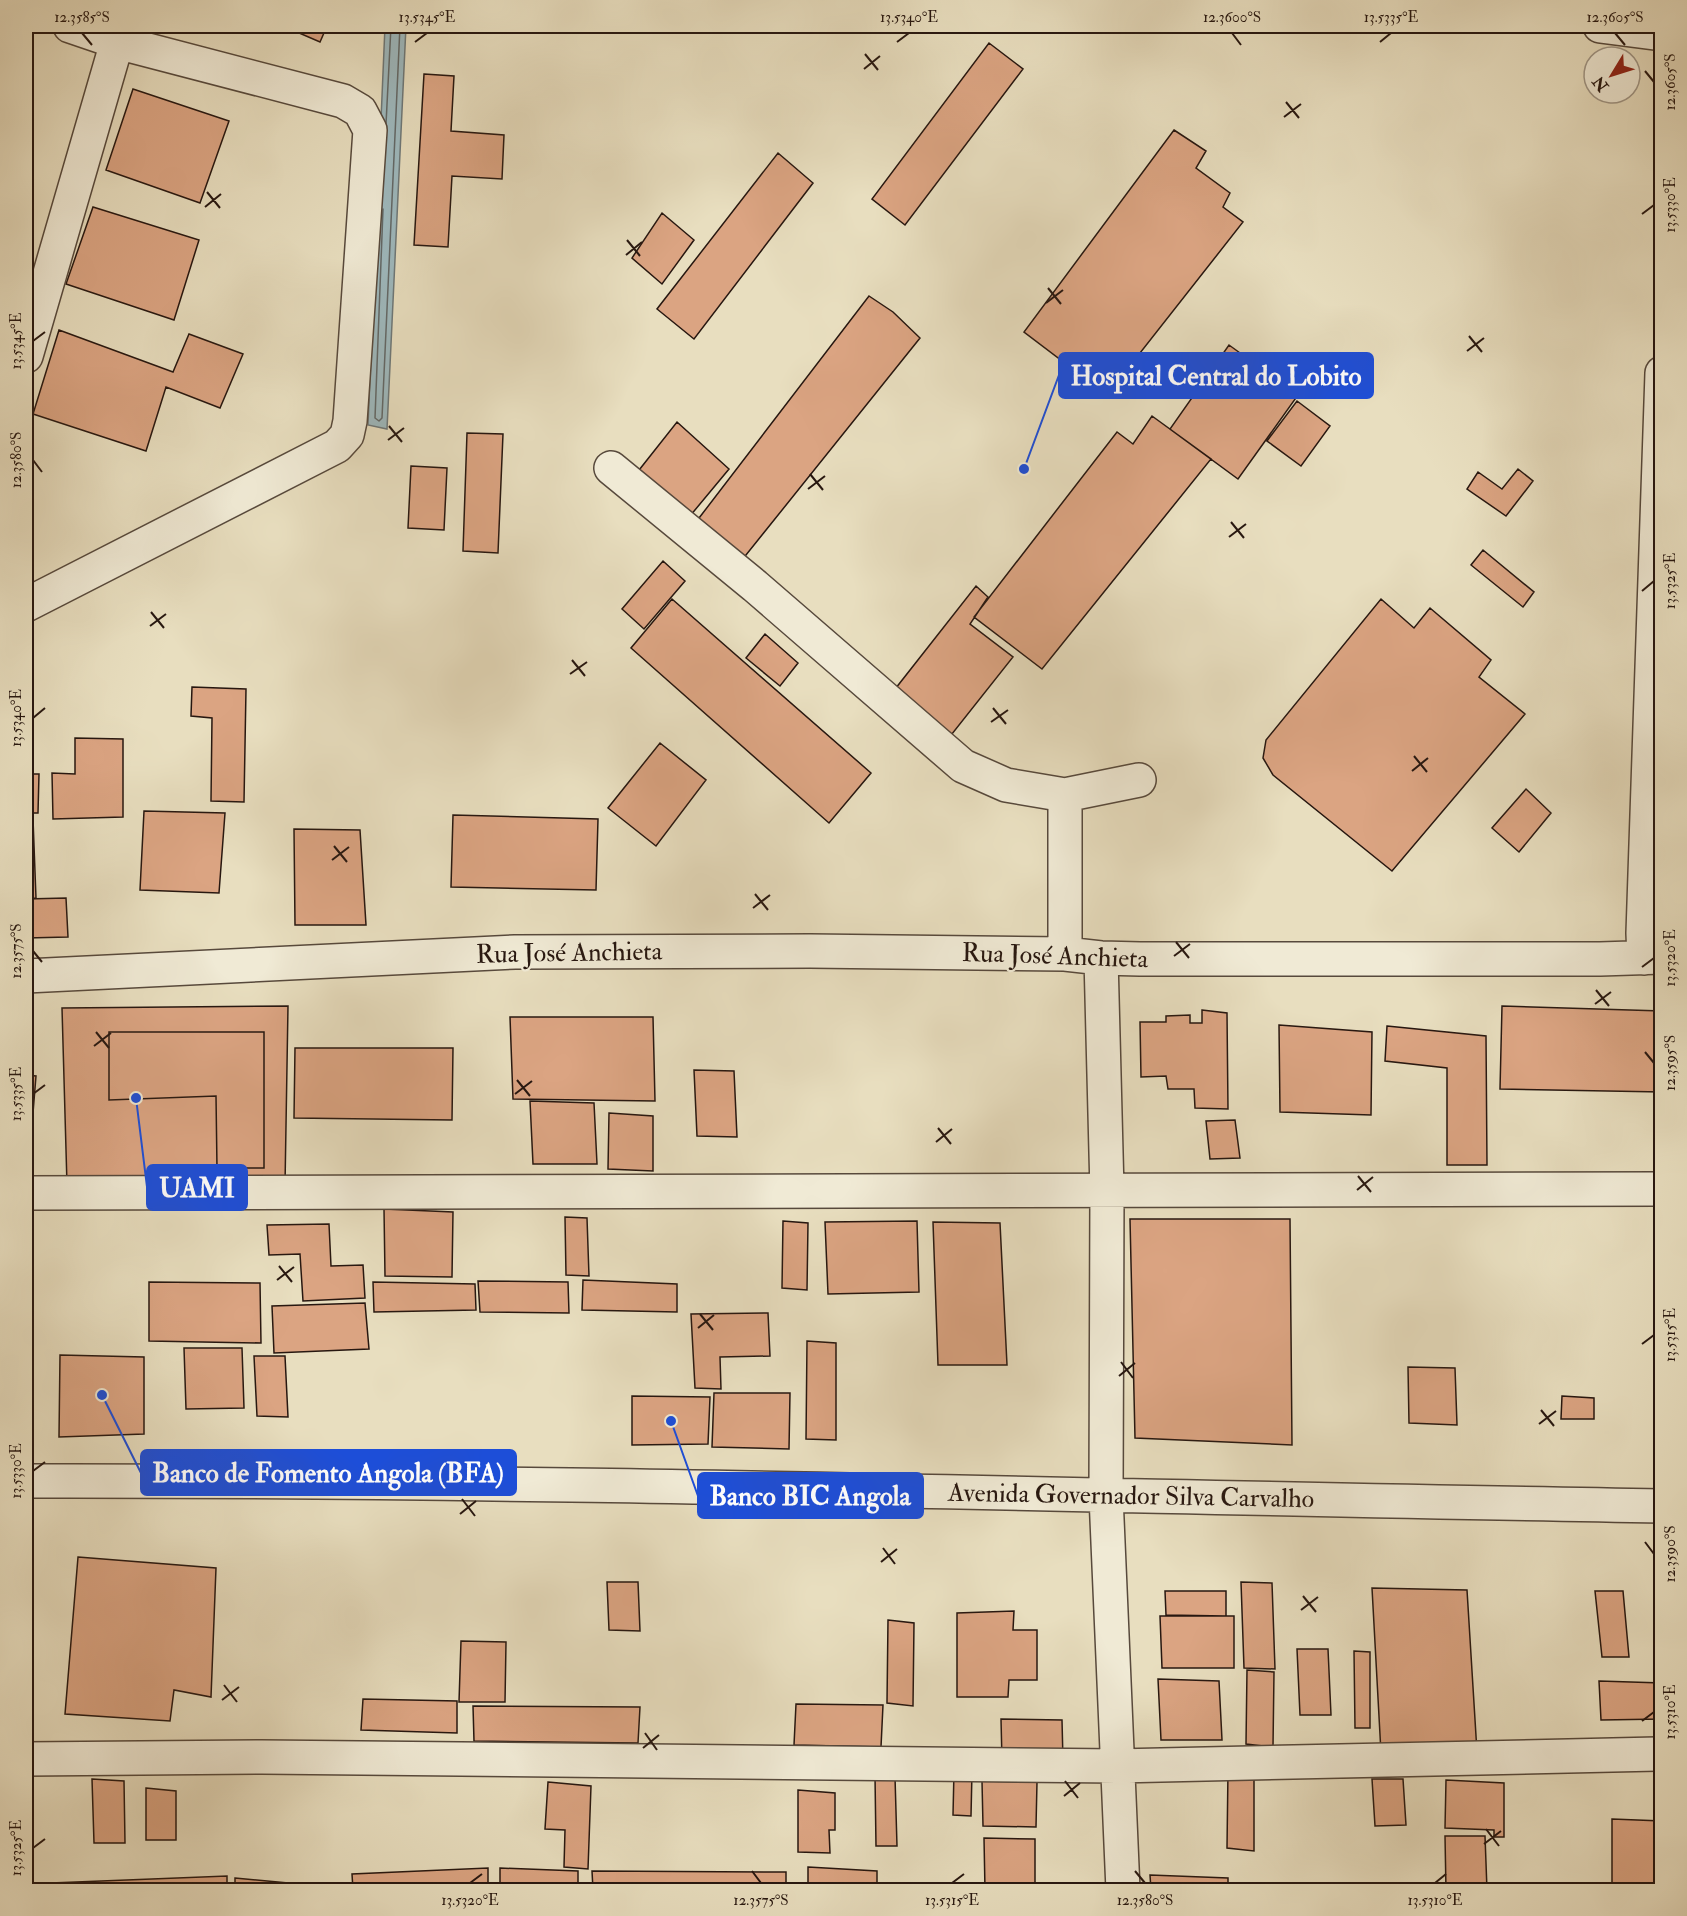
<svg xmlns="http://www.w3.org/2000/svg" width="1687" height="1916" font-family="'IM FELL Double Pica',serif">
<rect width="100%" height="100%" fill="#e8debf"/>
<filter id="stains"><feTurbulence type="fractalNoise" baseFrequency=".00333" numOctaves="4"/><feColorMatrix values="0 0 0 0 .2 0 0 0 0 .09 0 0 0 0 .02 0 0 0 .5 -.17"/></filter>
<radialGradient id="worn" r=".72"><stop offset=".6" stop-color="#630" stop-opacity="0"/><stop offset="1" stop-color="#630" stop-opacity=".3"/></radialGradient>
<path fill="#9eb9be" stroke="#6e7878" stroke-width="1.5" d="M385,26H406L387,429L368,425Z"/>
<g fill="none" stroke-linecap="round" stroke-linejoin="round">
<path stroke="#626867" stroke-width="1.5" d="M386,124L391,26
M383,209L375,418L379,421L382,418L400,26"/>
</g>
<path fill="#dba482" stroke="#271710" stroke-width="1.5" d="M283,26H327L320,42Z
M989,43L1023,69L905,225L872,199Z
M424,74L454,76L451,131L504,135L502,179L452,176L448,247L414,245Z
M133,89L229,121L200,203L106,170Z
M1174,130L1206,151L1196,168L1230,193L1223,207L1243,222L1107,395L1024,332Z
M778,153L813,183L694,339L657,309Z
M93,207L199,240L174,320L66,284Z
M662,213L694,240L662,284L632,258Z
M869,296L893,312L920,338L742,560L696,522Z
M59,330L173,372L189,334L243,354L220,408L166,387L146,451L33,414Z
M1229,345L1298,395L1238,479L1170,429Z
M1297,401L1330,426L1301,466L1267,441Z
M1152,416L1211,459L1042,669L974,617L1117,432L1133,444Z
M677,422L729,469L685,522L632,479Z
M467,433L503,434L498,553L463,551Z
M411,466L447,468L444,530L408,528Z
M1518,469L1533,481L1506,516L1467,489L1478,472L1502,489Z
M1483,550L1534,592L1523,607L1471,565Z
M663,561L685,581L644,629L622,609Z
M976,586L988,597L970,624L1013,657L948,739L892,693Z
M672,599L871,773L829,823L631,648Z
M1381,599L1414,628L1430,608L1491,660L1479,677L1525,714L1392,871L1273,775L1263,758L1266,740Z
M765,634L798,663L780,686L746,658Z
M192,687L246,689L244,802L211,801L212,718L191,716Z
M75,738L123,739V817L53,819L52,773L75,774Z
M660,743L706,780L656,846L608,808Z
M26,774H39L38,813H26Z
M1526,789L1551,813L1519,852L1492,828Z
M144,811L225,813L219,893L140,890Z
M453,815L598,819L596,890L451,887Z
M26,819H33L36,898L26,899Z
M294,829L360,830L366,925H295Z
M66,898L68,937L26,938V899Z
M288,1006L285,1186L67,1185L62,1008Z
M1502,1006L1662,1011V1092L1500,1089Z
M1202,1010L1227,1013L1228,1109L1195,1108L1194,1089H1168L1166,1076L1141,1077L1140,1022H1166V1016L1190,1015V1023H1202Z
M510,1017H653L655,1101L513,1099Z
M1279,1025L1372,1032L1371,1115L1280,1112Z
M1387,1026L1486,1036L1487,1165H1447V1068L1385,1061Z
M109,1032H264V1168H217L216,1096L109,1100Z
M295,1048H453L452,1120L294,1118Z
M694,1070L734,1071L737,1137L697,1136Z
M26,1075L36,1076L30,1150H26Z
M530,1101L594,1103L597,1164H533Z
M609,1113L653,1116V1171L608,1169Z
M1235,1120L1240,1158L1210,1159L1206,1121Z
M384,1209L453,1212L452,1277L385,1276Z
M565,1217L587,1218L589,1276L566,1275Z
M1130,1219H1290L1292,1445L1135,1438Z
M783,1221L808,1223L807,1290L782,1288Z
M917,1221L919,1292L828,1294L825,1222Z
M933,1222L1000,1223L1007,1365H938Z
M329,1224L331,1266L363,1265L365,1298L303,1301L300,1254L269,1255L267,1225Z
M583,1280L677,1284V1312L582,1310Z
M478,1281L568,1282L569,1313L480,1312Z
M149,1282L260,1283L261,1343L149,1341Z
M373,1282L475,1284L476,1310L374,1312Z
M365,1303L369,1349L274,1353L272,1306Z
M768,1313L770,1356L720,1357L721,1389L695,1388L691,1314Z
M807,1341L836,1343V1440L806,1439Z
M184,1348H242L244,1408L186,1409Z
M60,1355L144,1357V1434L59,1437Z
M254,1356H285L288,1417L257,1416Z
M1408,1367L1455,1368L1457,1425L1409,1423Z
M714,1393H790L789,1449L712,1447Z
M632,1396L710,1397L708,1444L632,1445Z
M1562,1396L1594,1398V1419H1561Z
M78,1557L216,1568L211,1697L174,1690L170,1721L65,1714Z
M607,1582H638L640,1631L609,1630Z
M1241,1582L1272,1583L1275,1669L1244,1668Z
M1372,1588L1467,1590L1477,1752L1381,1753Z
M1165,1591H1226V1616L1166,1615Z
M1595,1591H1623L1629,1657H1602Z
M1014,1611L1013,1630H1037V1680H1009L1008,1697H957V1613Z
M1160,1616H1234V1668H1162Z
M888,1620L914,1623L913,1706L887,1703Z
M461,1641L506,1642L505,1702H459Z
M1297,1649H1328L1331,1715H1300Z
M1354,1651L1370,1652V1728H1355Z
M1247,1670L1274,1672L1273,1747L1246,1744Z
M1158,1679L1219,1681L1222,1740H1161Z
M1599,1681L1662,1683V1719L1601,1720Z
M363,1699L457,1701V1733L361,1730Z
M796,1704L883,1705L881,1747L794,1745Z
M473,1706L640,1707L638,1743L474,1741Z
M1001,1719L1062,1720L1063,1761H1002Z
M1228,1770L1254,1772V1851L1227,1848Z
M954,1771L972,1772L971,1816L953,1815Z
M875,1776L895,1777L897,1846H876Z
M92,1779L124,1781L125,1843H94Z
M1372,1779H1403L1406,1825L1375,1826Z
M1446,1780L1504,1783V1837H1494V1830L1445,1828Z
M982,1781L1037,1782L1036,1827L983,1826Z
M548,1782L591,1786L588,1869L564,1867L565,1830L545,1829Z
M146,1788L176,1791V1840H146Z
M798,1790L835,1793V1830H829L830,1853L798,1852Z
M1612,1819L1662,1821V1890H1612Z
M1445,1836H1485L1487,1890H1446Z
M984,1838L1035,1839V1890H985Z
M808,1867L877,1871V1890H808Z
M488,1868V1890H353L352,1874Z
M500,1868L578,1871V1890H500Z
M592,1871L786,1872V1890H593Z
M1150,1875L1228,1878V1890H1151Z
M227,1876V1890H26V1884Z
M235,1878L330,1887L329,1890H235Z
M1233,1885L1278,1888V1890H1233Z
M1291,1886L1446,1889V1890H1292Z"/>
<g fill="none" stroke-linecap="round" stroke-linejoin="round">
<defs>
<path id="minor" d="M1600,26L1662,34
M26,356L117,42
M611,468L755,586L963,766L1006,785L1065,795L1139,780
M26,605L337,446L347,435L350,421L370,130L360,111L343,101L117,42L70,26
M1065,954V795
M1101,958L1107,1191L1106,1496L1123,1890
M1644,958L1643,933L1662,373
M26,976L515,952L810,951L1065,954L1101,958L1140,959H1600L1662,957
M26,1193L1662,1189
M26,1481C571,1480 1116,1497 1662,1506
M26,1759L262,1757L1117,1766L1657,1754"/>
</defs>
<use href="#minor" stroke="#57493c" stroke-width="36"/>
<use href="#minor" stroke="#f0ead5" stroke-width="33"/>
</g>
<path fill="none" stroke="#271710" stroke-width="2" d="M82,33L92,45M1232,33L1241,45M1615,33L1625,45M415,42L427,33M897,42L909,33M1380,42L1391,33M865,54L878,70M864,69L880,56M1645,71L1654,82M1286,102L1299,118M1284,117L1301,104M207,192L220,208M205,207L221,194M1642,214L1654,205M627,240L640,256M626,255L642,242M1048,288L1061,304M1046,303L1063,290M1469,336L1482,352M33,341L45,332M1467,351L1484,338M389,426L402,442M388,440L404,428M33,460L42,472M810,474L823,490M808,489L825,476M1231,522L1244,538M1229,537L1246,524M1642,591L1654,581M151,612L164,628M150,626L166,614M572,660L585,676M570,674L587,662M993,708L1006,724M33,718L45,708M991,722L1008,710M1414,756L1427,772M1412,771L1428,758M334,846L347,862M332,860L349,847M755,894L768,910M753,908L770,895M1176,942L1189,958M33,951L42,962M1174,956L1190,944M1642,967L1654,958M1596,990L1609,1006M1595,1004L1611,992M96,1032L109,1048M94,1046L111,1033M1645,1052L1654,1063M517,1080L530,1096M33,1094L45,1085M515,1094L532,1081M938,1128L951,1144M936,1142L952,1129M1358,1176L1371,1192M1357,1190L1373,1177M279,1266L292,1282M277,1280L294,1267M700,1314L713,1330M698,1328L714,1315M1642,1344L1654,1335M1121,1362L1133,1378M1119,1376L1135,1363M1541,1410L1554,1426M1539,1424L1556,1411M33,1471L45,1462M462,1499L475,1516M460,1514L476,1501M1645,1542L1654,1554M883,1548L895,1564M881,1562L897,1549M1303,1596L1316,1612M1301,1610L1318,1597M224,1685L237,1702M222,1700L239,1687M1642,1721L1654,1712M645,1733L657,1750M643,1748L659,1735M1065,1781L1078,1798M1064,1796L1080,1783M1486,1829L1499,1846M1484,1844L1501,1831M33,1848L45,1839M752,1871L761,1883M1135,1871L1145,1883M470,1883L482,1874M952,1883L964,1874M1435,1883L1446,1874"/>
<g text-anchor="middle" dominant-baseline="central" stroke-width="4.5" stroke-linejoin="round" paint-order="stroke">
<g font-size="26" fill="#271710" stroke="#f0ead5">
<text transform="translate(569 953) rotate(-1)">Rua José Anchieta</text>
<text transform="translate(1055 956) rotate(2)">Rua José Anchieta</text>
<text transform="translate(1131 1496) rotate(1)">Avenida Governador Silva Carvalho</text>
</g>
</g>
<path fill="none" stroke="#1d4ed8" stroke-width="2" d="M1024 469L1059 375M136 1098L147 1187M102 1395L141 1473M671 1421L698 1496"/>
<g fill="#1d4ed8" stroke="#f0ead5" stroke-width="2">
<circle cx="1024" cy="469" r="6"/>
<circle cx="136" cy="1098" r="6"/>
<circle cx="102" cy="1395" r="6"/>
<circle cx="671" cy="1421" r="6"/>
</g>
<g fill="#1d4ed8" stroke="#1d4ed8" stroke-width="2">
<rect x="1059" y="353" width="314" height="45" rx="6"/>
<rect x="147" y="1165" width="100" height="45" rx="6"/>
<rect x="141" y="1450" width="375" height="45" rx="6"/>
<rect x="698" y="1473" width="225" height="45" rx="6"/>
</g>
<g font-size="27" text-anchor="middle" font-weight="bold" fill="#fff">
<text x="1216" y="385">Hospital Central do Lobito</text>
<text x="197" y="1197">UAMI</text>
<text x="328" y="1482">Banco de Fomento Angola (BFA)</text>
<text x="810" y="1505">Banco BIC Angola</text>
</g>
<rect width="1687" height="1916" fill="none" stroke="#e8debf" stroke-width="66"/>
<g transform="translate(1612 75) rotate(232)"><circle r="28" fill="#f0ead5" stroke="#a09686" stroke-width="1.5"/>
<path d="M0-4.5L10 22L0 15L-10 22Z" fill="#8f2418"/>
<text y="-9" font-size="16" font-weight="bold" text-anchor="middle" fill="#271710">N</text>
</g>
<rect x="33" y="33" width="1621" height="1850" fill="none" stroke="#271710" stroke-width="2"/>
<g font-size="15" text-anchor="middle" fill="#271710">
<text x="82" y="22">12.3585°S</text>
<text x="427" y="22">13.5345°E</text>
<text x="909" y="22">13.5340°E</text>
<text x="1232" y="22">12.3600°S</text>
<text x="1391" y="22">13.5335°E</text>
<text x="1615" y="22">12.3605°S</text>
<text transform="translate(1670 82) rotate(-90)" y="5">12.3605°S</text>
<text transform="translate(1670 205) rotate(-90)" y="5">13.5330°E</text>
<text transform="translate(16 341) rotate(-90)" y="5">13.5345°E</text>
<text transform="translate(16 460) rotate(-90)" y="5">12.3580°S</text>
<text transform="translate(1670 581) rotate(-90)" y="5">13.5325°E</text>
<text transform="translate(16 718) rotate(-90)" y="5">13.5340°E</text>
<text transform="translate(16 951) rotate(-90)" y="5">12.3575°S</text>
<text transform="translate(1670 958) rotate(-90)" y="5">13.5320°E</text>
<text transform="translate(1670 1063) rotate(-90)" y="5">12.3595°S</text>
<text transform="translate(16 1094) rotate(-90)" y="5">13.5335°E</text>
<text transform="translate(1670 1335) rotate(-90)" y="5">13.5315°E</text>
<text transform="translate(16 1471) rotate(-90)" y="5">13.5330°E</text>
<text transform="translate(1670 1554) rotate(-90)" y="5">12.3590°S</text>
<text transform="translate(1670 1712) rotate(-90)" y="5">13.5310°E</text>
<text transform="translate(16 1848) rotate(-90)" y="5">13.5325°E</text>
<text x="470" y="1905">13.5320°E</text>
<text x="761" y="1905">12.3575°S</text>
<text x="952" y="1905">13.5315°E</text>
<text x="1145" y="1905">12.3580°S</text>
<text x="1435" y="1905">13.5310°E</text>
</g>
<rect width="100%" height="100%" filter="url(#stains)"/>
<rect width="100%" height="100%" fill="url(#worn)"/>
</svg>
